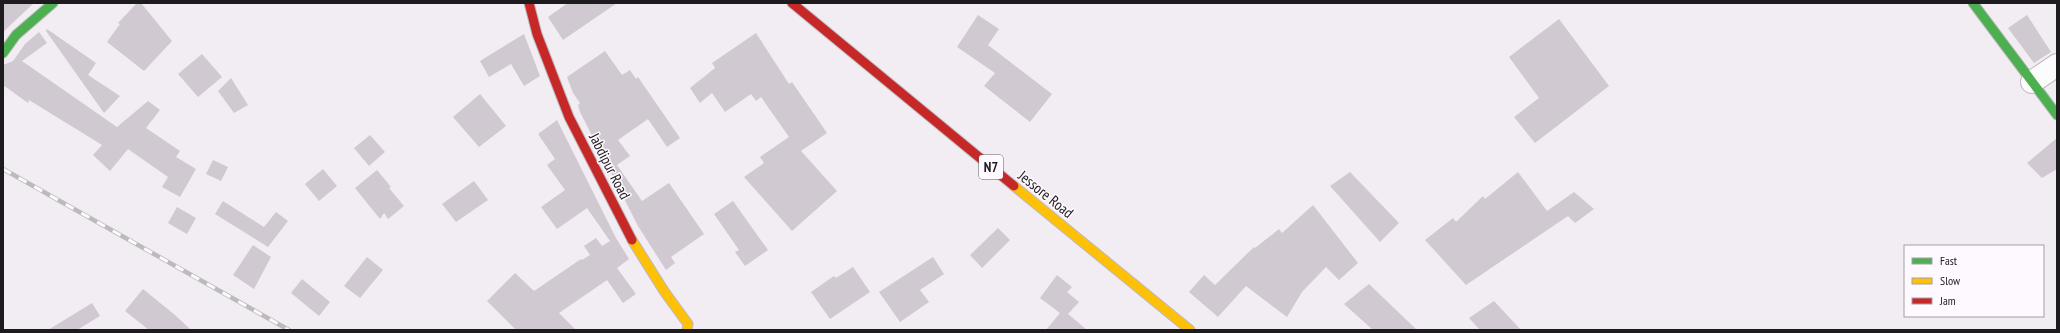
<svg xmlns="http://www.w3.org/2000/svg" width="2060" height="333" font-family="'PT Sans Narrow',sans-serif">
<rect width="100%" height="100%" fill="#f2ecf3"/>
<path fill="#d0c9d1" d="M3,3H34L3,32Z
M137,3H141L172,41L144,71L107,42L120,24L118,23Z
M568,3H617L563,40L548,17Z
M978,15L999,29L988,45L1052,94L1030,122L984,86L995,73L957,47Z
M2027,15L2051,52L2034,63L2008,28Z
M1559,19L1609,86L1535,143L1514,117L1539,98L1509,57Z
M47,29L96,63L88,75L120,96L104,113L46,31Z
M39,32L47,43L22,61L117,127L148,101L160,110L146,128L180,151L176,157L196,169L180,197L162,187L168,177L128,149L110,171L93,155L102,145L29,100L28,103L3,85V65L13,61L25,44Z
M756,33L789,84L792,82L827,133L801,151L837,191L792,231L744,177L764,163L760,157L789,137L761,97L756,101L751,94L725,112L712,93L700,103L690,88L715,68L712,63Z
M524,34L540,76L524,86L511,64L489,77L480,61Z
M605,51L622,75L630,70L636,79L638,77L680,138L667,147L648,119L618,140L630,156L617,165L642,201L669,183L704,234L671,257L675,263L666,270L638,226L580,112L578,105L580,103L573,93L567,77Z
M202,54L222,77L198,97L178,74Z
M231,78L248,105L234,113L218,91Z
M480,94L506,126L479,147L453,117Z
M557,120L616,238L629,259L617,268L636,294L623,303L607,280L559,313L576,330H516L487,301L515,273L534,291L581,259L582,260L590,255L584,246L596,238L602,246L610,241L587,208L557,229L541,207L565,190L547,165L555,159L538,134Z
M370,135L385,152L369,166L354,148Z
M2057,138V169L2042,178L2027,163Z
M213,160L228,167L221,181L206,174Z
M323,169L337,186L319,201L305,184Z
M377,170L391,187L389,188L404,206L388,219L384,213L380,219L355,188Z
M1350,172L1399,223L1380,242L1330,186Z
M1518,172L1547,211L1574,192L1594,209L1575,223L1568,216L1466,285L1425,240L1453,218L1456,222L1483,196L1485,199Z
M474,181L488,200L456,222L442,204Z
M223,201L264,227L276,212L288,221L268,247L215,214Z
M733,201L768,250L745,266L735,252L739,250L714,214Z
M1313,205L1358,263L1339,280L1326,267L1302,292L1287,317L1246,286L1218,317L1189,292L1204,275L1215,285L1254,247L1255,248L1279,229L1282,233Z
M177,207L196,218L187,234L168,223Z
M998,228L1010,240L982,268L970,255Z
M253,245L271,257L254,289L233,275Z
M367,257L383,270L360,298L344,286Z
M933,257L944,274L920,290L929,302L900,322L879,292Z
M853,267L870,292L830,319L811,292L834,276L836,278Z
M1057,275L1072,287L1067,292L1079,302L1068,314L1087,330H1046L1060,313L1040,298Z
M302,279L330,302L319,316L291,293Z
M1369,284L1417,330H1373L1344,304Z
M143,289L175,315L191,330H149L125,311Z
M1494,301L1521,330H1480L1469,318Z
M92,303L100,316L77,330H48Z"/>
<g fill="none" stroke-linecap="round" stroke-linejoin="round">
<defs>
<path id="street" d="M2032,82L2057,65"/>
<path id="fast" d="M1973,3L2057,115
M3,53L16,35L53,3"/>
<path id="slow" d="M1014,186L1190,330
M632,240L664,291L688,324L687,330"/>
<path id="jam" d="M529,3L537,34L569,117L632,240
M792,3L1014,186"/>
</defs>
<use href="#street" stroke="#bdb9be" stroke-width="24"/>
<use href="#fast" stroke="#bdb9be" stroke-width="11"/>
<use href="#slow" stroke="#bdb9be" stroke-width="11"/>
<use href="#jam" stroke="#bdb9be" stroke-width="11"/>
<use href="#street" stroke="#fdfcfd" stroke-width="22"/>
<use href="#fast" stroke="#4caf50" stroke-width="9"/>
<use href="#slow" stroke="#ffc107" stroke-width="9"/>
<use href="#jam" stroke="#c62828" stroke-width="9"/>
<defs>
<path id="rail" d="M3,169L289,330"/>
</defs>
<use href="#rail" stroke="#bcbbbc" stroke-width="4.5"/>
<use href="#rail" stroke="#fdf9fe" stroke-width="3" stroke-dasharray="9" stroke-linecap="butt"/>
</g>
<g text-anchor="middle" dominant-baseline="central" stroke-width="3" stroke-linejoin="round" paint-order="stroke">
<rect fill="#fdf9fe" stroke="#615e62" stroke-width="1" x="979" y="155" width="24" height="24" rx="3"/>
<g font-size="14" font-weight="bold" fill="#1e1b1f">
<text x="991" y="167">N7</text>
</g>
<g font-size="15" fill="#1e1b1f" stroke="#fdf9fe">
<text transform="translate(610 166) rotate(63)">Jabdipur Road</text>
<text transform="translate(1046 194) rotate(39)">Jessore Road</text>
</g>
</g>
<rect width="2060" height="333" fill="none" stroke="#1e1b1f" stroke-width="8"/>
<rect x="1904" y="245" width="140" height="72" fill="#fdf9fe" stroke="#a4a0a5"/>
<rect x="1912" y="258" width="20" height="6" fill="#4caf50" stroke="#a4a0a5"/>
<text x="1940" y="265" font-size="12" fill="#1e1b1f">Fast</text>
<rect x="1912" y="278" width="20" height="6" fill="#ffc107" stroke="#a4a0a5"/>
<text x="1940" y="285" font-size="12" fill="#1e1b1f">Slow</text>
<rect x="1912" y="298" width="20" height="6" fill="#c62828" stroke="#a4a0a5"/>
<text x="1940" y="305" font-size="12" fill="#1e1b1f">Jam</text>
</svg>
